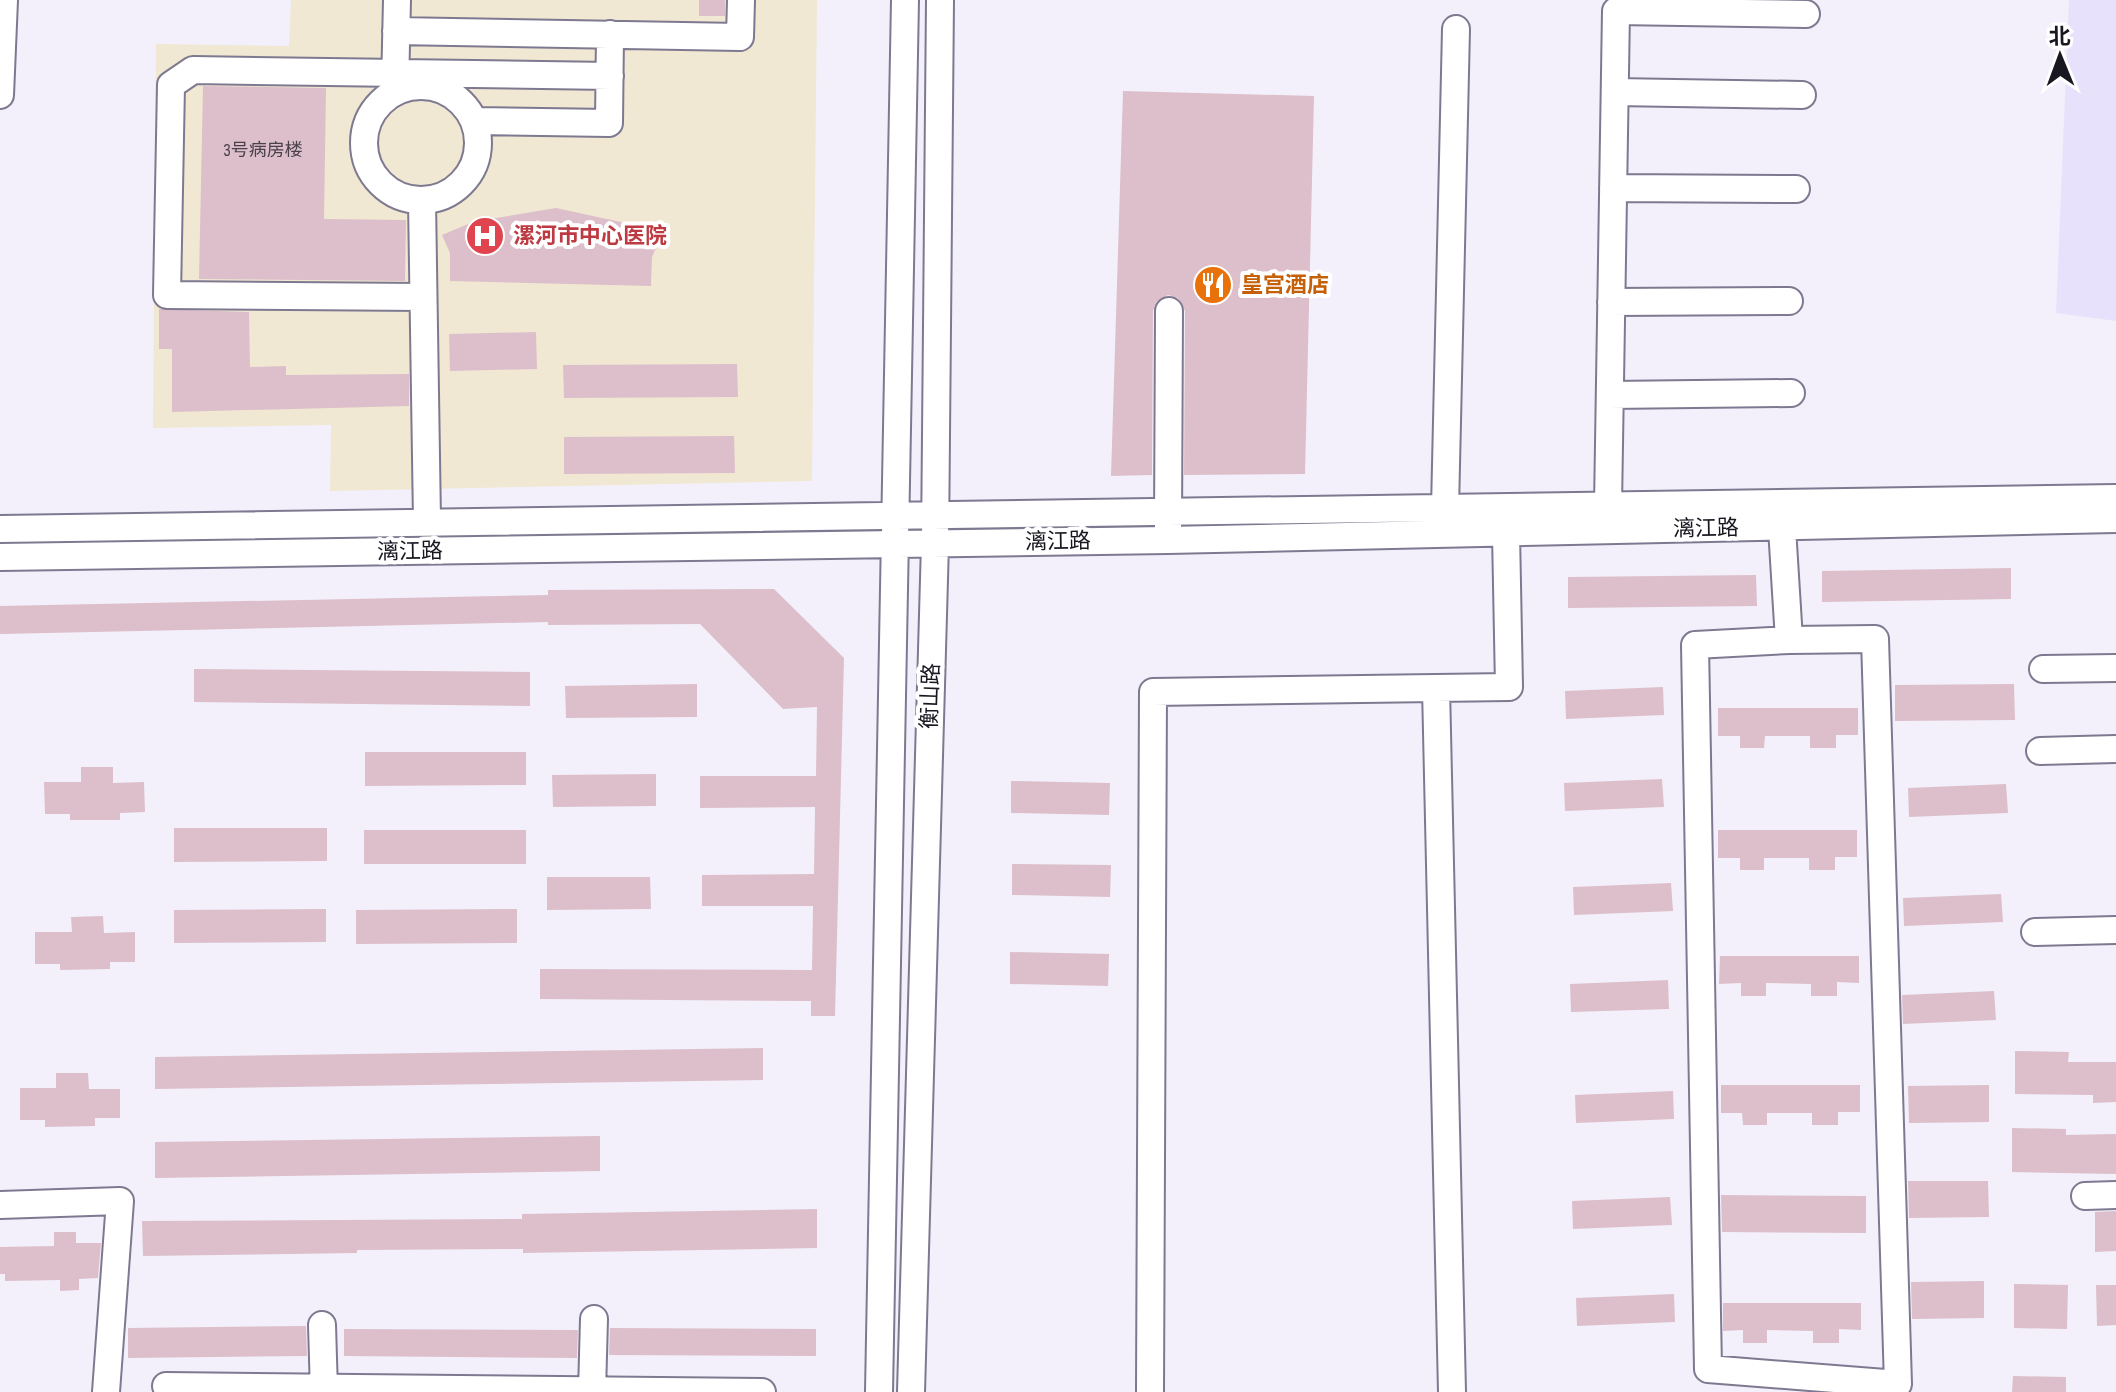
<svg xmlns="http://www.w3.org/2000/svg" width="2116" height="1392" font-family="'Sofia Sans Condensed','Noto Sans SC',sans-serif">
<rect width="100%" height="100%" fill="#f3f0fb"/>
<path fill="#e7e1fb" d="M2069,0H2116V321L2056,313Z"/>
<path fill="#f0e8d2" d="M291,0H817L812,481L330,491L331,425L153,428L156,44L289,46Z"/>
<path fill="#dcbfca" d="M699,0H725V16H699Z
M203,86L326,88L324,219L406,220L405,281L199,279Z
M1123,91L1314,96L1305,474L1184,475L1185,311L1178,298L1168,295L1156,302L1153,311L1152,475L1111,476Z
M556,208L630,224L660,239L652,257L651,286L450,281V253L442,235L473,222Z
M159,309L249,312L250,367L286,366V375L409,374V406L172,412V349H159Z
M536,332L537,369L450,371L449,334Z
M737,364L738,397L564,398L563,365Z
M734,436L735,473L564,474V437Z
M2011,568V599L1822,602V571Z
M1756,575L1757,606L1568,608V577Z
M774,589L844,658L835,1016H811V1001L540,999V969L812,970L813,906H702V875L814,874L815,807L700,808V776H816L817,707L783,709L700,624L548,625V622L0,634V606L548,595V590Z
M194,669L530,672V706L194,702Z
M697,684V717L566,718L565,686Z
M2014,684L2015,720L1895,721V685Z
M1663,687L1664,715L1566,719L1565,691Z
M1718,708H1858V735H1836V748H1810V736H1765L1764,748H1740V736H1718Z
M365,752H526V785L365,786Z
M81,767H113V783L144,782L145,812L120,813V820H70V814H45L44,782H81Z
M656,774V806L553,807L552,775Z
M1662,779L1664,807L1565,811L1564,783Z
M1011,781L1110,783L1109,815L1011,813Z
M2006,784L2008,813L1909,817L1908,788Z
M174,828H327V861L174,862Z
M364,830H526V864H364Z
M1718,830H1857V857H1835V870H1809V858H1764V870H1740V858H1718Z
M1012,864L1111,865L1110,897L1012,895Z
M547,877H650L651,909L547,910Z
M1671,883L1673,911L1574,915L1573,887Z
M2001,894L2003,922L1904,926L1903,898Z
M326,909V942L174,943V910Z
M517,909V943L356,944V910Z
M103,916L104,933L135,932V962H110V969L60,970V964H35V932H72L71,917Z
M1010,952L1109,954L1108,986L1010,984Z
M1720,956H1859V983L1837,982V996H1811V984L1766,983V996H1741V983L1719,984Z
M1668,980L1669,1009L1571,1012L1570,984Z
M1994,991L1996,1020L1903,1024L1902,995Z
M763,1048V1080L155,1089V1057Z
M2015,1051L2069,1052L2068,1062H2116V1102L2093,1103V1095L2015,1094Z
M56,1073H88L89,1089H120V1118H95V1126L45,1127V1120H20V1088H56Z
M1721,1085H1860V1112H1838V1125H1812V1113H1767V1125H1743L1742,1113H1721Z
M1989,1085V1122L1909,1123L1908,1086Z
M1673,1091L1674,1119L1576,1123L1575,1095Z
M2012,1128L2066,1129V1135L2116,1134V1174L2012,1172Z
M600,1136V1171L155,1178V1142Z
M1908,1181H1988L1989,1217L1909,1218Z
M1721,1195L1866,1196V1233L1722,1232Z
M1670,1197L1672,1225L1573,1229L1572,1201Z
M817,1209V1248L523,1253V1249L357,1250V1253L143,1256L142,1221L522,1219V1214Z
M2116,1211V1251L2095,1252V1212Z
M54,1232H76V1243H101L98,1278L79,1279V1290L60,1291V1280L5,1281V1274H0V1247L54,1246Z
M1984,1281V1318L1912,1319L1911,1282Z
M2014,1284L2068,1285L2067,1329L2014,1328Z
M2096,1285H2116V1325L2097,1326Z
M1674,1294L1675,1322L1577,1326L1576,1298Z
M1723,1303H1861V1330L1839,1329V1343H1813V1331L1767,1330V1343H1743V1330L1723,1331Z
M306,1326L307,1356L128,1358V1328Z
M610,1328L816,1329V1356L609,1355Z
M344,1329L578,1330L577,1358L344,1356Z
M2013,1376L2066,1377V1392H2012Z"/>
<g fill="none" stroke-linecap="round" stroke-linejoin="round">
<defs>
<path id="minor" d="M396,31L740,37L741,0
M364 143a57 57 0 1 1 114 0a57 57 0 1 1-114 0Z
M395,88L397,0
M1615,92L1802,95
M0,95L4,0
M475,121L609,123L610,34
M1613,188L1796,189
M422,201L427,521
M423,297L167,295L171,85L193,70L610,76
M1611,302L1789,301
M1610,395L1791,393
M1608,506L1616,11L1806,14
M1445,509L1456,29
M1781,512L1789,640L1695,645L1708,1369L1898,1384L1875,639L1789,640
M1168,528L1169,311
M0,529L2116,498
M0,557L1168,540L2116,519
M2043,669L2116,668
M1436,688L1452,1392
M2040,751L2116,749
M2035,932L2116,930
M2085,1196L2116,1195
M0,1205L120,1201L106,1392
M322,1325L324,1392
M166,1386L762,1392
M592,1392L594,1319
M879,1392L905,0
M911,1392L935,544L940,0
M1150,1392L1153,692L1509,687L1506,533"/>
</defs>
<use href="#minor" stroke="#7e7990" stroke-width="30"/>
<use href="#minor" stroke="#fff" stroke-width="26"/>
</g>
<defs>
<symbol id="hospital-disc" viewBox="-11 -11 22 22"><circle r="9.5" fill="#e0444e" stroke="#fff"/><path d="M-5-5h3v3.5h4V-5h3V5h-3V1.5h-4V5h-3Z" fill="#fff"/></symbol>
<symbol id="restaurant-disc" viewBox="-11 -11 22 22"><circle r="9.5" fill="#e8710a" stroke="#fff"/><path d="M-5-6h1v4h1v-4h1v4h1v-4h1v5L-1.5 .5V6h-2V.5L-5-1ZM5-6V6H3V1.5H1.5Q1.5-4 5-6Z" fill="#fff"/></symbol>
</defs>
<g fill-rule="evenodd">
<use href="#hospital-disc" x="463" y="214" width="44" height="44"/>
<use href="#restaurant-disc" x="1191" y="263" width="44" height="44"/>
</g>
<g text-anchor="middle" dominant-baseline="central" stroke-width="8" stroke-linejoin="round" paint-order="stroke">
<g font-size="18" fill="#4a414a">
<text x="263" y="150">3号病房楼</text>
</g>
<g font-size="22" font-weight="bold" fill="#be3a42" stroke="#fff" text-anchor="start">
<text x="513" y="236">漯河市中心医院</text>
</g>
<g font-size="22" font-weight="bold" fill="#c56008" stroke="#fff" text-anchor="start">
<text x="1241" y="285">皇宫酒店</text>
</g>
<g font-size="22" fill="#191720" stroke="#fff">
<text transform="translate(1706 529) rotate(-1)">漓江路</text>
<text transform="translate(1058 542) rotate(-1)">漓江路</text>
<text transform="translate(410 552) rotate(-1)">漓江路</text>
<text transform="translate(931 696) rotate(-88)">衡山路</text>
</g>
</g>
<g transform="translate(2060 56) rotate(359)" stroke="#ffffff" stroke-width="6" paint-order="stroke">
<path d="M0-6L14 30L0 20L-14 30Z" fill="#191720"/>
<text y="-12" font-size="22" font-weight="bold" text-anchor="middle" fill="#191720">北</text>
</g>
</svg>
